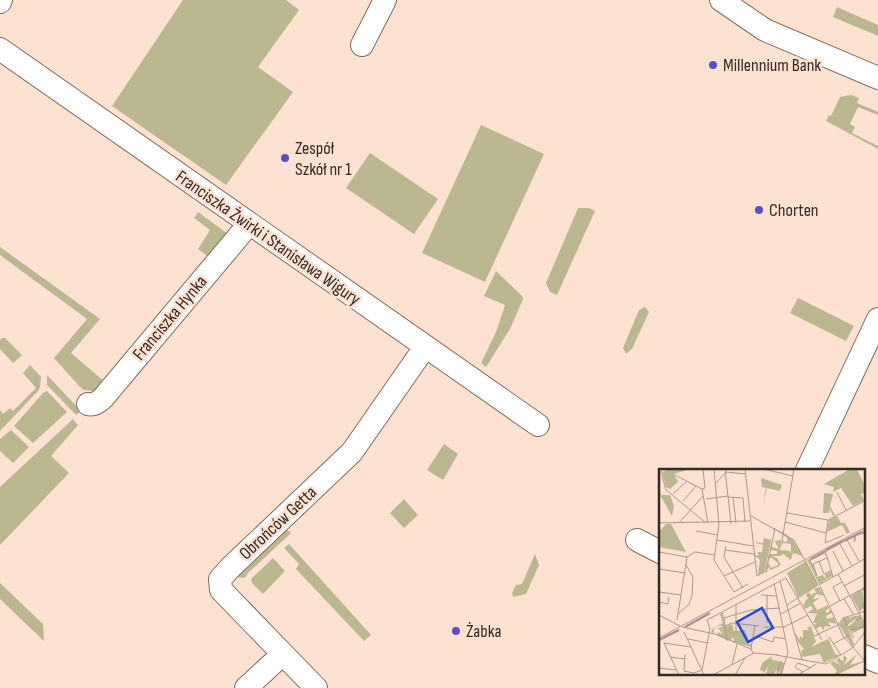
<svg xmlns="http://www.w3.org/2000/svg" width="878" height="688" font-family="'Sofia Sans Condensed',sans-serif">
<rect width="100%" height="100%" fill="#fde1d1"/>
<path fill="#bbb891" d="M183,0H286L299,10L258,67L293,92L226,185L112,106Z
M837,7L878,25V36L833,17Z
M851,95L859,98L857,103L878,112V115L858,107L850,124L855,127L852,133L878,146V149L826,121L829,115L831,116L840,97Z
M481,125L544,154L485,282L422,253Z
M370,153L438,199L414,234L346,188Z
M578,208H589L595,211L557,295L550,292L546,283Z
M198,212L228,234L211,259L198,249L210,230L194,218Z
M0,247L100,319L71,353L105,382L94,391L84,390L80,387L54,358L87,319L0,255Z
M496,271L522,296L523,299L510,329L486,367L481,363L496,332L505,305L484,296Z
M798,298L854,326L846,341L790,313Z
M645,307L649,312L632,349L626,354L623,348L639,310Z
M2,338H5L22,355L13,363L0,349V340Z
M30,365L41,377L40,387L38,391L0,431V410L3,414L10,408L13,411L36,388L23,373Z
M47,375L81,411L76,415L47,385Z
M47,391L67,412L33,443L14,426L43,393Z
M73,419L78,425L51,456L69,473L0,545V487Z
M11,430L29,447L13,463L0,451V439Z
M444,444L458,454L443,480L427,470Z
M404,499L418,515L404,528L390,513Z
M281,529L289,531L291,533L248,573L245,578L236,577Z
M289,544L371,635L364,641L296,569L299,564L284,548Z
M535,554L539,565L526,594L513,597L512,593L516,585L522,584Z
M273,558L285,571L263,594L252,583L251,579Z
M0,583L43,624L44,641L0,599Z"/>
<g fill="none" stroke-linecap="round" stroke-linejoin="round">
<defs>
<path id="minor" d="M721,0L765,30L878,78
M0,2L1,0
M362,45L385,0
M0,49L538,425
M88,404C94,406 98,402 103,398L249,224
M807,470L878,319
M637,540L660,552
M283,654L316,688
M864,656L878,662
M246,688L283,654L224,593L221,590L220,579L231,567L352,452L425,347"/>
</defs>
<use href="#minor" stroke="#846b5e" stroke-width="24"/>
<use href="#minor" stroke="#fff" stroke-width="22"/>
</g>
<g fill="#5650c8" stroke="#fde1d1" stroke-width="2">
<circle cx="713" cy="65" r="5"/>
<circle cx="285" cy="158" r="5"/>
<circle cx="759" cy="210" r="5"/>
<circle cx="456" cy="631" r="5"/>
</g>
<g text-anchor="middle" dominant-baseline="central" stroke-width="5" stroke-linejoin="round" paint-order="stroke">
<g font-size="18" fill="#352b25" stroke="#fde1d1" text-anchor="start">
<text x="723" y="65">Millennium Bank</text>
<text x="295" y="148">Zespół<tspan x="295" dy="21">Szkół nr 1</tspan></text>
<text x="769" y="210">Chorten</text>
<text x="466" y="631">Żabka</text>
</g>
<g font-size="18" fill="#352b25" stroke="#fde1d1">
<text transform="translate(268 238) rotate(35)">Franciszka Żwirki i Stanisława Wigury</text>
<text transform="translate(170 318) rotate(-50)">Franciszka Hynka</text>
<text transform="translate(278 523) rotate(-43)">Obrońców Getta</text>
</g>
</g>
<g transform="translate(659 469)">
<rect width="206" height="206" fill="#fde1d1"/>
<path d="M10,0L28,1L15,5L19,13L11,20L7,18L3,3ZM191,0H198L206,17V23L202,25L205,31L194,37L182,19L174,23L175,18L165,15ZM102,9L123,16L121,22L108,19L104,36L107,19L103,18ZM0,22L2,26H11L15,37L13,47L1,26ZM165,24L174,25L171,37L176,46L174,47L171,40L170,44H164ZM178,47L182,54H186L191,63L188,65L183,56L168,63L170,51ZM7,55H12L27,83L0,78V63ZM117,60L125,64L134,71L144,87L134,84L132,91L124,85L121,87H113L118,89L122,96L112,101L109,98L108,104L107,103L109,93L112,99L118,96L113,100L120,95L112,88L109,91L110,85H118V82L111,81L113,72V78L120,80L116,73L122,74L114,72L123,71L121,81L131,82L132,85V75L124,74L122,79L123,72L128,73V69ZM206,60V65L197,66V72L194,73L195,67L167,83V88L166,84L152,91L158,108L164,106L167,111L166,105L172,103L173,107L160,115L148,91ZM105,69L112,71L106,102L99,106L101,91L96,87L97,82V87L100,86L98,83H103L104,76L94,73L104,74ZM147,92L159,116L139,128L128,104ZM160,118L165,127L157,125L154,130L160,129L154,134L158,141L169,136L170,139L166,142L169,144L171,140L173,144L167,147L168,150L175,148L177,155L169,153L172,158L166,157L164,162L162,157L157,160L155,156L158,154H154L158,144L150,147L156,144H148L154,140L152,137L146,140L144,136L148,130L143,133L149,130L147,125L154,121L150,124L154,127L153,124H157L155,120ZM206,118V122L203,121L206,142L204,139L201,143L192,127ZM64,143L66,158L73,155L75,162L86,161L89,171L87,172L94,173L87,175H93L92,178L75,173L74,168L71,172L58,166L59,163L64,166L60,160H57L62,158L64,165L62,156L55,159V164L52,163L54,159L64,154L61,145ZM201,146L206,158L194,164L190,158L196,154L197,150L188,156L195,175L198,174L193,177L180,156L184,150L190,148L193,152L191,148ZM152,157L157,173L152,178L169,170L166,162L176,185L181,186L165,194L161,185L143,188L142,182L145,180L139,173L136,163L141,171V167L144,169V161H150L148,159ZM198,185L191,196L204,192L175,206L178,202L171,194L175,192L182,197L177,191L180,189L184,193L185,186L188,189L185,196ZM113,187L112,190L126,194L122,205L117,201L115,206H107L109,197L104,206L105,203L101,201L103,194Z" fill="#bbb891"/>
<path fill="none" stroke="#b58b98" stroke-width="2.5" d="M185,72L203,63M167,81L184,72M152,90L167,82M26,158L51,144M0,171L20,161"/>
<path fill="none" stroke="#ad988c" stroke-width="1" d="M5,0L2,3L7,21L47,54M55,0L60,55L55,91L75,123L89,115M66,0L72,55M86,0L98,107L107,102L116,59M104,0L134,7M16,6L43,20M57,14L67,3L87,5M43,20L49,54M43,20L46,19L44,0M178,23L187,41M14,25L28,12M69,28L84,29L86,53M74,28L77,54M47,30L69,27M24,32L37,17M128,44L169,51M92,47L135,71L159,116M126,53L167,64M0,54L91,52M20,54L44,27M37,62L59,66M185,66L166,74L169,51L207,31M58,71L94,77M188,71L200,92M123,72L135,0M181,75L193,97M67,77L65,88L84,119M66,81L95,85M174,82L184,102M0,83L28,88M167,84L174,108M28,88L36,83L56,86M160,92L165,105L172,102M0,100L26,104M179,105L207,157M65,107L96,93M158,107L154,95L168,89M121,112L143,191M115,114L129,183L122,206M160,116L207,89M161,117L184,167L207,193M185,117L207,105M0,123L22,126M102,126L118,127M185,130L195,146M181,132L174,118L183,113M0,133L9,135L10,128M77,136V163M128,136L159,116M171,137L207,118M19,145L30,135L33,127L34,108L27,96M122,145L142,134M0,146L21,157M185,149L195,169M18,151L28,88M108,154V126M66,157L73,154L100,157M23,158L56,165L92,180L94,184M105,158H125L149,146M190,158L202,148M191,161L207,157M25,163L45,206M96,167L114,173L115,168L127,170M155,167L179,156L184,149L207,142M170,168L182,186M0,169L207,58M29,170L49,174M68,172L65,149L92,141L121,139M174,175L189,167M92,180L96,156M26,185L25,202L35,204L43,201M117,186L167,195L193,179L207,162M11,188L26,190M73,196L78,175M0,199L17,201M43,201L51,160L48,151L127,109L163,171M144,203L136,198L139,194L152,199M20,206L5,174L32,178M54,206L95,184L119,186M76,206L86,189M122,206L118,204L122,192M139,206L157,195M176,206L207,191"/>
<path fill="#1d4ed8" fill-opacity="0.15" stroke="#1d4ed8" stroke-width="2.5" d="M103,139L114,159L89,173L78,153Z"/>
<rect width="206" height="206" fill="none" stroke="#352b25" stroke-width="2.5"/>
</g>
</svg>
